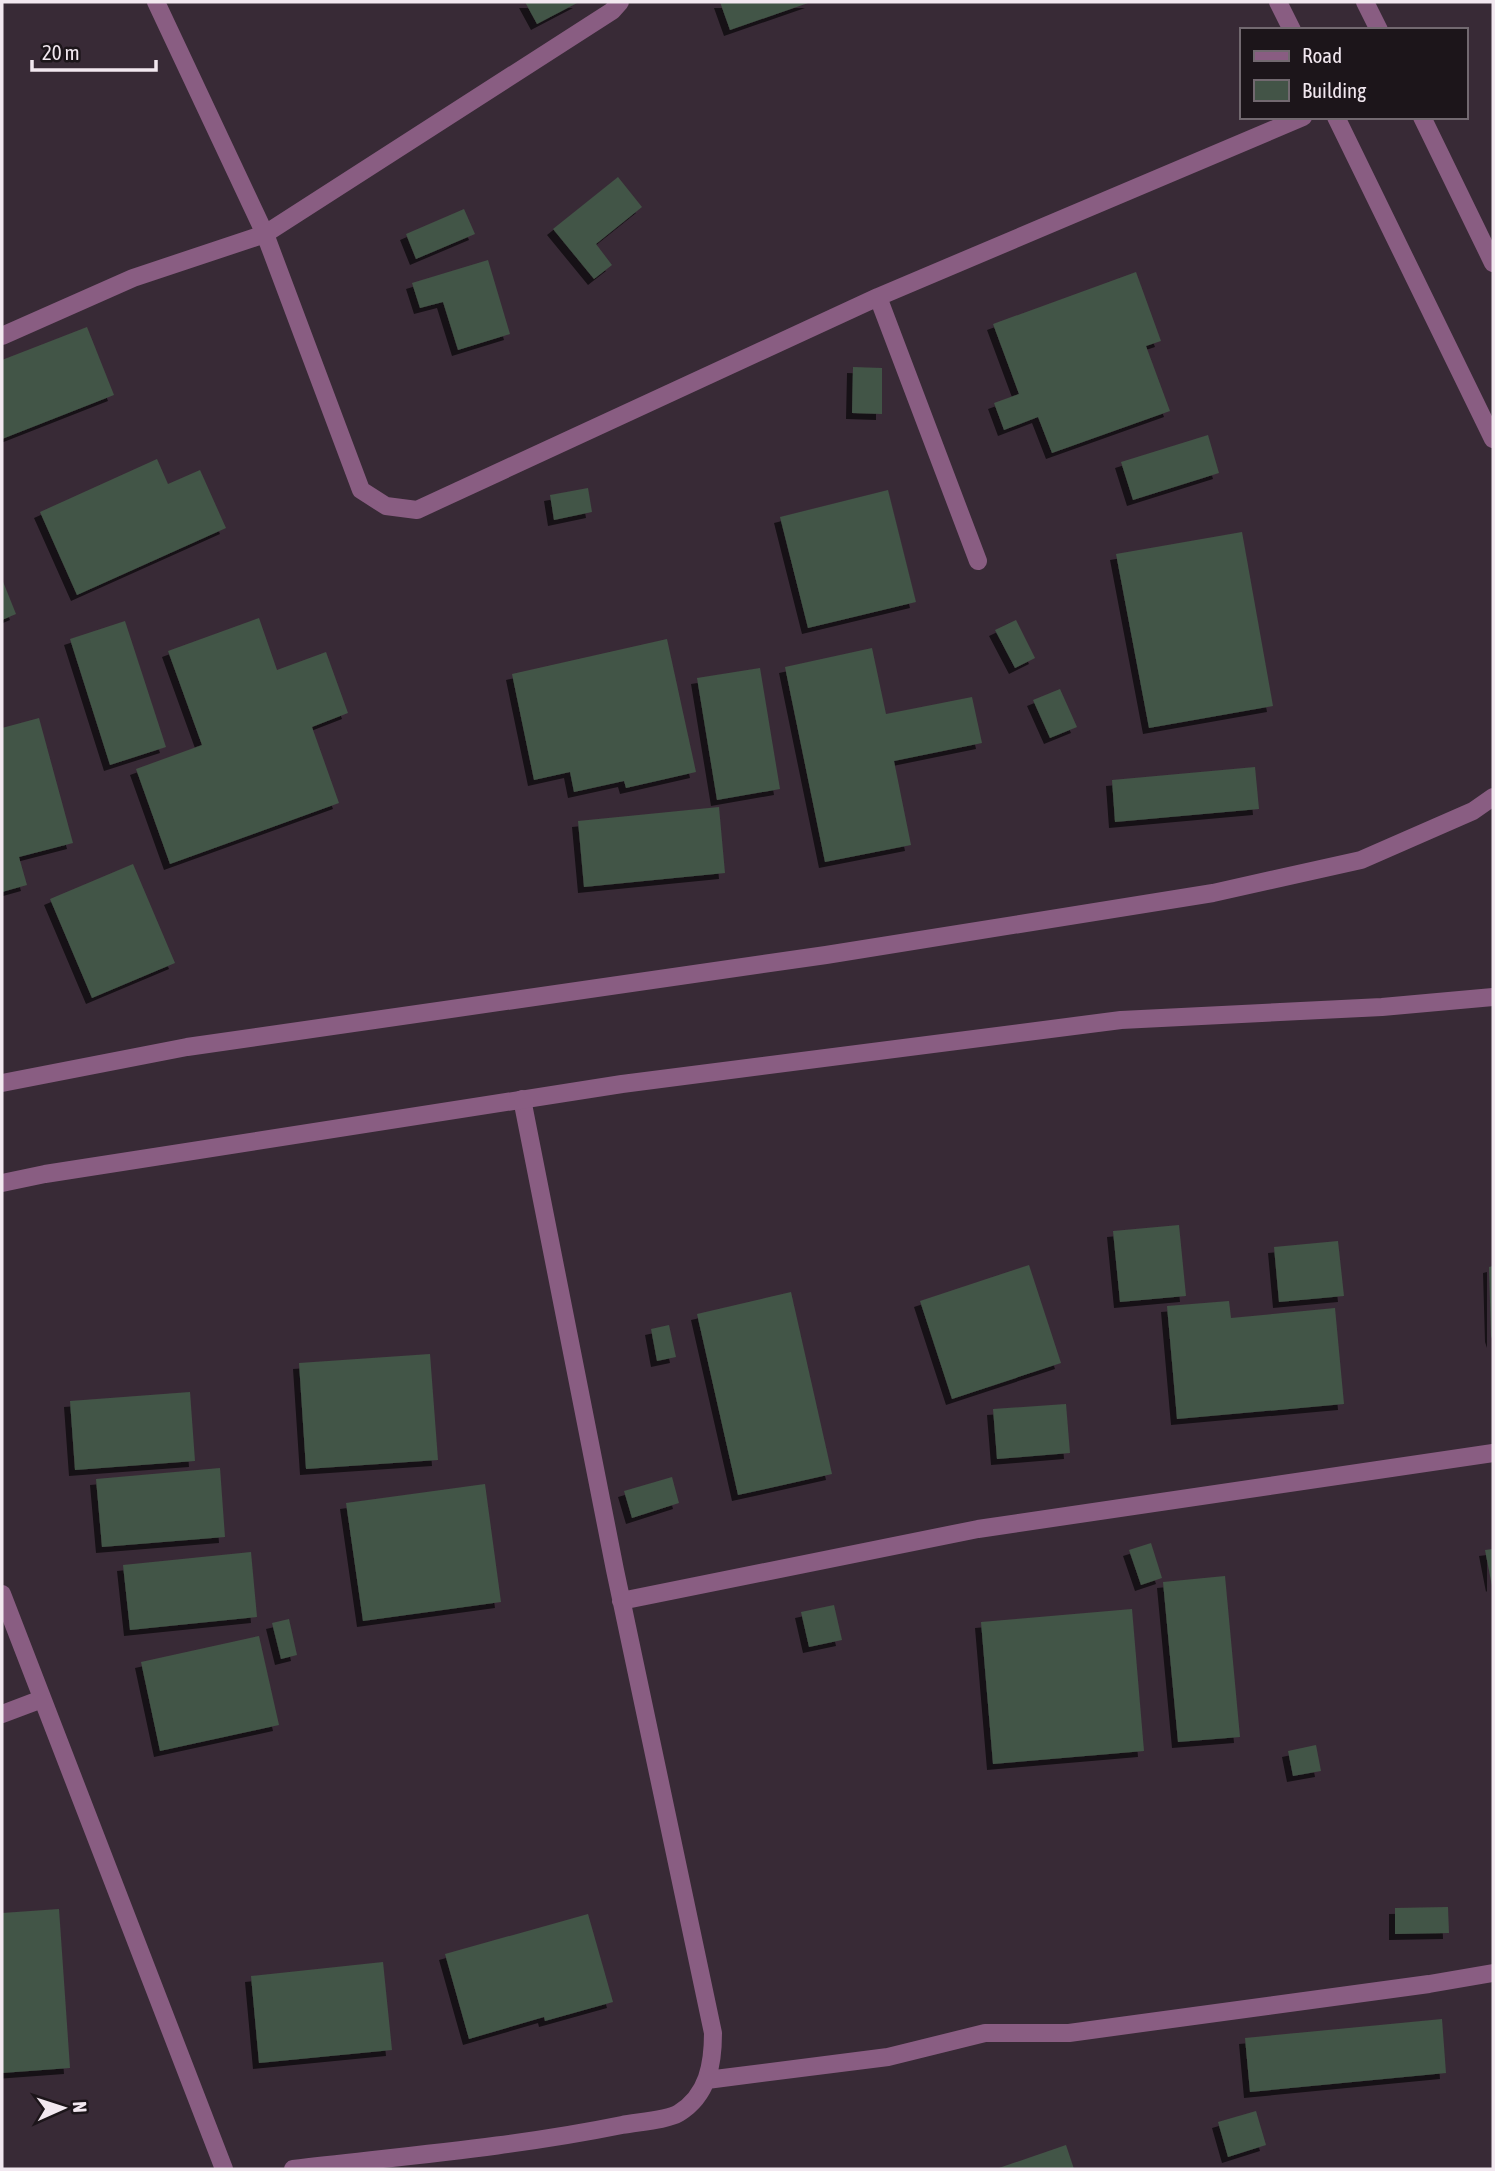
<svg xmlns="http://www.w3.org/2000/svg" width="1495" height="2171" font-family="'Asap Condensed',sans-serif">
<defs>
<filter id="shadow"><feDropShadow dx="-6" dy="6" stdDeviation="0" flood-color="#0009"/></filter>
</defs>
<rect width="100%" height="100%" fill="#382a36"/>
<path fill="#435447" filter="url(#shadow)" d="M525,2H579L537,24Z
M720,2H811L730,30Z
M618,177L642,207L596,244L612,265L594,279L553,229Z
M464,209L475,234L416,259L406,234Z
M488,260L510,334L458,350L443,302L420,308L412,283Z
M1136,272L1161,341L1146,346L1170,411L1052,453L1038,417L1004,430L994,403L1019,394L993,324Z
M87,327L114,395L2,439V360Z
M853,367L882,368V414L852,413Z
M1208,435L1219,473L1133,500L1121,462Z
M157,459L168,484L200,470L226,528L77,595L40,512Z
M588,488L592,512L554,520L550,495Z
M888,490L916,602L808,628L780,517Z
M1242,532L1273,706L1149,728L1116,554Z
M2,579L16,614L2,620Z
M259,618L277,670L326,652L348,713L312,727L339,803L170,864L136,769L202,745L168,651Z
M1016,620L1035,658L1015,668L995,630Z
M125,621L166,747L110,765L70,639Z
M667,639L696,772L626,788L624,781L574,792L570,772L534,780L512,674Z
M872,648L886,714L972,697L982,743L894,761L911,845L825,862L785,667Z
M760,668L780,789L717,800L697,678Z
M1060,689L1077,727L1050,738L1033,700Z
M39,718L73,843L19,857L27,885L2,892V728Z
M1255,767L1259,809L1115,822L1112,780Z
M719,807L725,873L584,887L578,821Z
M133,864L175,963L92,998L50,899Z
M1179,1225L1186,1296L1120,1302L1113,1231Z
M1338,1241L1344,1296L1279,1302L1274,1247Z
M1029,1265L1061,1363L952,1399L920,1301Z
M1493,1266V1342L1491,1336L1489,1267Z
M791,1292L832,1474L738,1495L697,1314Z
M1229,1301L1231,1318L1335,1308L1344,1404L1177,1419L1167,1306Z
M669,1325L676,1357L657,1361L651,1329Z
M430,1354L438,1460L306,1469L299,1363Z
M190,1392L195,1461L75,1470L70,1401Z
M1066,1404L1070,1453L997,1459L993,1409Z
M220,1468L225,1537L102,1547L96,1479Z
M672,1477L679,1503L632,1518L624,1491Z
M485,1484L501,1602L363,1621L346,1503Z
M1151,1543L1162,1578L1141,1585L1129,1550Z
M1493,1549V1585L1492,1586L1485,1550Z
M251,1552L257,1617L130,1630L123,1565Z
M1225,1576L1240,1737L1178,1742L1163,1582Z
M834,1605L842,1640L809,1647L801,1612Z
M1132,1609L1144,1751L993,1764L981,1622Z
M289,1619L297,1655L281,1659L272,1623Z
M259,1636L279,1725L160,1751L141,1662Z
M1316,1745L1321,1771L1293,1776L1288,1751Z
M1448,1907L1449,1933L1395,1934V1908Z
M59,1909L70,2068L2,2073V1913Z
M588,1914L613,2002L545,2021L544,2017L469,2039L445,1954Z
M383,1962L392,2050L259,2063L251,1976Z
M1442,2019L1446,2073L1250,2092L1245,2038Z
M1256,2111L1266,2145L1228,2157L1218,2122Z
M1066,2145L1074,2169H996Z"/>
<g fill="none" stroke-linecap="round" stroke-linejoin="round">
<path stroke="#895d82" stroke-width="18" d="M156,2L265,234L361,490L386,506L417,510L878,297L1303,117
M878,297L978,561
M2,336L133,278L265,234L612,11L620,2
M2,1594L224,2169
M621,1601L978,1529L1493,1453
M2,1714L42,1699
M707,2080L888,2057L985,2033H1069L1429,1984L1493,1973
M293,2169C403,2156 514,2147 622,2125C637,2122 668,2120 679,2113C708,2095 713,2064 713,2033L615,1570L522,1099"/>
<path stroke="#895d82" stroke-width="18" d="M1278,2L1292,30
M1365,2L1379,30
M1336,117L1493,439
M1422,117L1493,263
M2,1083L187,1047L826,955L1213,893L1361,860L1473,811L1493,797
M2,1183L45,1174L622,1084L1121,1020L1382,1007L1493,997"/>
</g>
<rect width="1495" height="2171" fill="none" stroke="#f2e8f0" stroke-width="7"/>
<rect x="1240" y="28" width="228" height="91" fill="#1c151a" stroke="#726970" stroke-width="2"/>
<rect x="1254" y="51" width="35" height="10" fill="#895d82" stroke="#726970" stroke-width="2"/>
<text x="1302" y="63" font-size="21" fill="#f2e8f0">Road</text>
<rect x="1254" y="80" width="35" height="21" fill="#435447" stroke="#726970" stroke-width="2"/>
<text x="1302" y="98" font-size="21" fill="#f2e8f0">Building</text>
<g transform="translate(63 2108) rotate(87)" stroke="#1c151a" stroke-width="5" paint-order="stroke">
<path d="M0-5L12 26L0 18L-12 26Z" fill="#f2e8f0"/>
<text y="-10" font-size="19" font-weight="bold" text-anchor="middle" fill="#f2e8f0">N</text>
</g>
<path d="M32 60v10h124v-10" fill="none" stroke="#f2e8f0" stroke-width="3.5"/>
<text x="42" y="60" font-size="21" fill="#f2e8f0" stroke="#1c151a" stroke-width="5" paint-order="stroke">20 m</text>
</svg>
